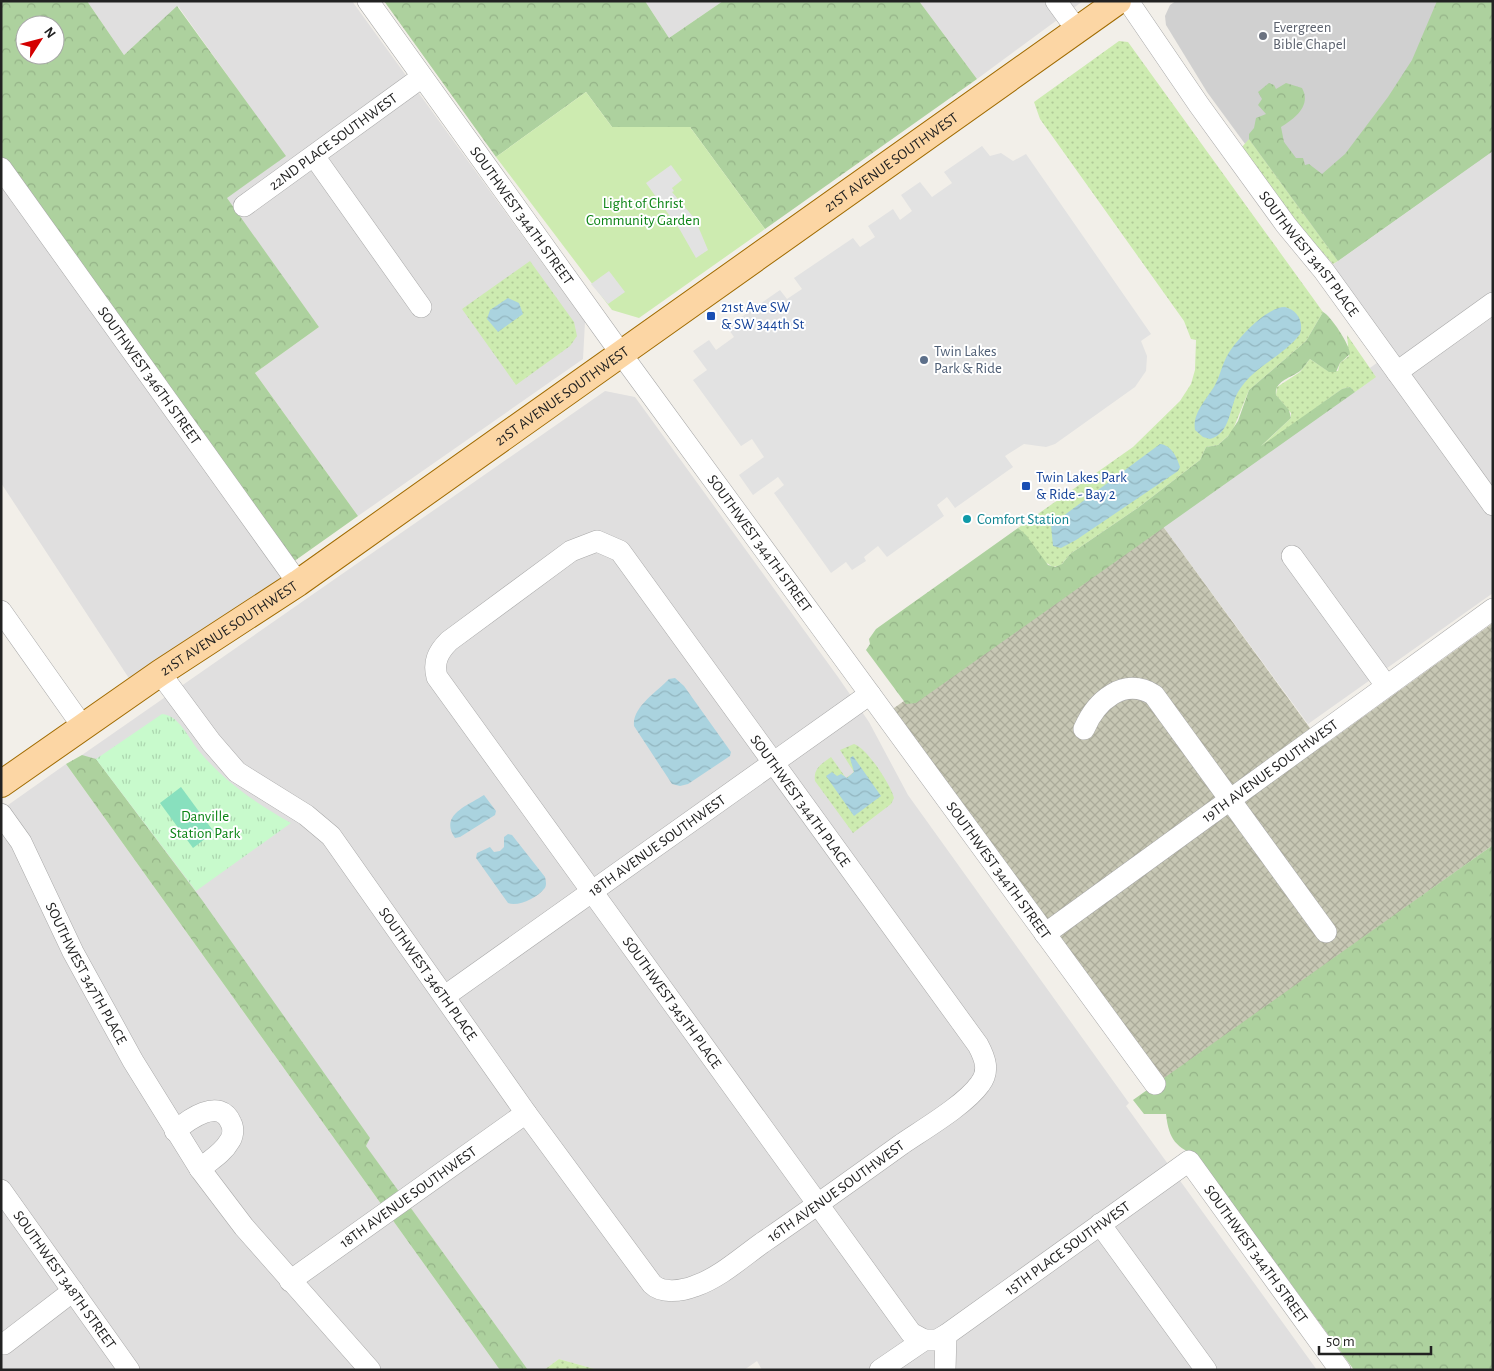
<svg xmlns="http://www.w3.org/2000/svg" width="1494" height="1371" font-family="'Alegreya Sans',sans-serif">
<defs>
<pattern id="construction-cross-hatch" width="8" height="8" patternUnits="userSpaceOnUse" patternTransform="scale(1.25)"><rect width="8" height="8" fill="#c7c7b4"/><path d="M0 0l8 8M0 8l8-8" fill="none" stroke="#abab9a"/></pattern>
<pattern id="grass-dots" width="8" height="8" patternUnits="userSpaceOnUse" patternTransform="scale(1.25)"><rect width="8" height="8" fill="#cdebb0"/><path d="M2 2h.1M6 6h.1" fill="none" stroke="#b0c997" stroke-width="1.8" stroke-linecap="round"/></pattern>
<pattern id="forest-crowns" width="20" height="18" patternUnits="userSpaceOnUse" patternTransform="scale(1.25)"><rect width="20" height="18" fill="#add19e"/><path d="M2 6a3 3 0 1 1 6 0M12 15a3 3 0 1 1 6 0" fill="none" stroke="#95b388"/></pattern>
<pattern id="park-tufts" width="24" height="20" patternUnits="userSpaceOnUse" patternTransform="scale(1.25)"><rect width="24" height="20" fill="#c8facc"/><path d="M3 7l-1-3M5 7V3M7 7l1-3M15 17l-1-3M17 17v-4M19 17l1-3" fill="none" stroke="#acd6af"/></pattern>
<pattern id="water-waves" width="16" height="10" patternUnits="userSpaceOnUse" patternTransform="scale(1.25)"><rect width="16" height="10" fill="#aad3df"/><path d="M0 5q4-4 8 0t8 0" fill="none" stroke="#92b5bf"/></pattern>
</defs>
<rect width="100%" height="100%" fill="#f2efe9"/>
<path fill="#e0dfdf" d="M87,1H352L585,322L583,359L358,516L255,373L319,327L226,198L285,156L178,6L124,55Z
M645,1H723L669,38Z
M919,1H1083L977,79Z
M1493,151V593L1308,724L1159,521L1385,357L1324,271Z
M1,168L298,583L136,689L1,483Z
M605,391L635,397L838,677L869,722L908,795L1129,1103L1126,1106L1317,1370H762L757,1361L744,1370H598L559,1359L544,1370H528L82,755Z
M66,764L500,1370H1V810Z"/>
<path fill="#d0d0d0" d="M1176,1H1476L1493,151L1333,264L1207,92L1166,25L1165,16L1170,5Z"/>
<path fill="url(#construction-cross-hatch)" d="M1159,521L1323,746L1493,623V845L1154,1087L887,713Z"/>
<path fill="url(#grass-dots)" d="M1119,41L1128,42L1323,312L1306,341L1249,390L1232,432L1218,445L1206,447L1200,460L1139,507L1070,554L1061,565L1053,567L1045,562L1026,536L1018,528L1133,447L1180,401L1191,384L1195,370L1196,340L1191,339L1184,321L1040,119L1034,102Z
M1249,139L1338,261L1333,264L1302,229L1242,147Z
M530,261L574,322L577,336L570,346L516,385L462,309Z
M1347,335L1376,377L1355,392L1350,387L1342,389L1256,451L1291,418V413L1276,395L1277,387L1300,372L1310,359L1328,371H1338L1340,363L1349,356Z
M854,744C867,748 891,785 894,798L891,804L853,833L815,781C813,768 822,764 831,757L846,778L854,772L840,750Z
M559,1359L598,1370H544Z"/>
<path fill="url(#forest-crowns)" fill-rule="evenodd" d="M1,1H87L124,55L177,6L286,156L227,198L319,327L255,373L358,516L286,567L1,168ZM25,25H55V55H25Z
M384,1H645L669,38L723,1H919L977,79L765,229L690,127H612L586,92L496,157Z
M1437,1H1491L1493,3V151L1338,261L1249,139V134L1254,128L1256,118L1266,114L1258,105L1262,99L1258,92L1269,83L1274,85L1276,89L1286,83L1302,88C1312,106 1294,119 1281,127L1284,142L1296,158H1303L1305,165L1309,164L1322,174L1345,154L1388,97L1412,60Z
M1323,312C1331,316 1350,345 1350,354L1340,363L1336,372H1329L1310,359C1306,363 1304,368 1300,371C1291,378 1274,381 1276,395L1289,410L1291,418L1261,446L1342,389L1350,387L1355,392L916,703L906,704L866,650L870,644L869,639L876,629L1018,528L1026,535L1048,565L1055,567L1062,564L1070,554L1139,507L1200,460L1206,447L1218,445L1228,436L1238,421L1249,390L1306,341Z
M82,755L96,759L202,900L370,1138L366,1146L528,1370H500L66,764Z
M1493,845V1370H1354L1199,1158C1176,1146 1169,1141 1166,1114H1144L1133,1100Z"/>
<path fill="url(#park-tufts)" d="M162,714C179,715 189,739 199,751C225,782 257,804 291,823L196,891L96,759Z"/>
<path fill="#cdebb0" d="M586,92L612,127H690L765,229L639,318L612,310L496,157Z"/>
<path fill="#88e0be" d="M181,787L214,832L193,848L160,803Z"/>
<path fill="#e2e2e2" d="M982,146L990,156L1001,153L1013,161L1026,154L1151,334L1141,341L1147,356L1146,371L1135,387L1055,444L1046,447L1024,444L1005,456L1013,467L955,508L947,497L937,505L944,516L887,557L878,546L864,557L866,561L852,570L846,562L831,573L774,493L784,485L778,477L753,495L739,475L764,457L752,439L741,446L693,380L707,370L693,351L709,340L716,350L734,337L727,327L780,290L787,299L802,289L794,278L853,238L860,247L875,237L868,226L893,209L900,220L912,211L901,195L920,182L932,197L952,183L944,172Z
M671,165L682,180L672,188L674,191L672,192L695,219L708,250L696,258L680,230L646,183Z
M609,271L625,292L608,304L591,284Z"/>
<path fill="url(#water-waves)" d="M508,298L519,303L523,314L498,332L487,319L490,310Z
M1285,307C1297,310 1304,321 1300,334C1283,357 1253,366 1238,392C1229,408 1231,433 1210,439L1203,437L1195,430C1192,413 1207,399 1215,385C1220,376 1222,365 1227,356C1236,340 1266,307 1285,307Z
M1160,444C1171,445 1177,457 1180,467L1178,471L1076,540L1061,548L1053,546L1051,525Z
M675,678L684,686L731,752L730,756L688,784L680,786L672,784L634,726C632,707 657,692 669,679Z
M853,756L881,796L854,816L826,776L832,772L837,776L841,774L847,778L854,772L850,758Z
M484,795L496,811L495,815L460,837L455,838C439,815 467,806 484,795Z
M508,834L512,835L545,877C546,881 547,886 544,889C537,898 518,907 508,903L476,858L477,853L490,847L494,852L500,851L504,847V837Z"/>
<g fill="none" stroke-linecap="round" stroke-linejoin="round">
<defs>
<g id="minor">
<path id="s1" d="M368,1L622,355L1155,1084"/>
<path d="M1056,1L1077,30"/>
<path id="s2" d="M1128,1L1199,105L1286,225L1324,271L1493,505"/>
<path d="M314,156L421,307"/>
<path id="s3" d="M1,168L298,583"/>
<path id="s4" d="M244,206L422,77"/>
<path d="M1397,372L1493,303"/>
<path d="M1292,556L1385,684"/>
<path d="M1,611L83,727"/>
<path id="s5" d="M160,673L211,742L237,772L306,815L331,836L526,1113L652,1284C662,1294 682,1291 695,1286C719,1278 741,1258 762,1243C809,1211 856,1177 902,1144C924,1129 965,1105 980,1084C990,1071 985,1058 978,1045L620,551L597,541L571,551L449,641C438,652 433,662 437,677C596,895 752,1115 911,1333L924,1340"/>
<path d="M1084,729C1096,701 1124,676 1154,695L1326,932"/>
<path id="s6" d="M1,814L21,842L73,952L133,1061L200,1169L244,1227L370,1370"/>
<path id="s7" d="M1045,934L1493,609"/>
<path id="s8" d="M445,996L870,694"/>
<path d="M175,1131C188,1120 220,1096 231,1123C234,1129 233,1137 229,1142C223,1153 209,1161 200,1169"/>
<path id="s9" d="M1,1190L129,1370"/>
<path d="M1100,1224L1206,1370"/>
<path id="s10" d="M290,1281L526,1113"/>
<path d="M4,1344L73,1291"/>
<path id="s11" d="M880,1370L924,1340H937L946,1335L1189,1161L1340,1370"/>
<path d="M945,1370L946,1335"/>
</g>
<g id="major">
<path id="s12" d="M1,784L160,673L298,583L1118,1"/>
</g>
</defs>
<use href="#minor" stroke="#a9a9a9" stroke-width="22"/>
<use href="#major" stroke="#a06b00" stroke-width="28"/>
<use href="#minor" stroke="#fff" stroke-width="21"/>
<use href="#major" stroke="#fcd6a4" stroke-width="26"/>
</g>
<circle fill="#6b7280" stroke="#fff" stroke-width="2" cx="1263" cy="36" r="5"/>
<g fill="#1a4fb4" stroke="#fff" stroke-width="2">
<rect x="706" y="311" width="10" height="10" rx="2.5"/>
<rect x="1021" y="481" width="10" height="10" rx="2.5"/>
</g>
<circle fill="#5c6f8a" stroke="#fff" stroke-width="2" cx="924" cy="360" r="5"/>
<circle fill="#0f9aa8" stroke="#fff" stroke-width="2" cx="967" cy="519" r="5"/>
<g text-anchor="middle" dominant-baseline="central" stroke-width="4" stroke-linejoin="round" paint-order="stroke">
<g font-size="15" fill="#5b616d" stroke="#fff" text-anchor="start">
<text x="1273" y="27">Evergreen<tspan x="1273" dy="17">Bible Chapel</tspan></text>
</g>
<g font-size="15" fill="#222" stroke="#fff">
<text stroke="none"><textPath href="#s4" startOffset="110">22ND PLACE SOUTHWEST</textPath></text>
<text stroke="none"><textPath href="#s12" startOffset="1086">21ST AVENUE SOUTHWEST</textPath></text>
<text stroke="none"><textPath href="#s1" startOffset="264">SOUTHWEST 344TH STREET</textPath></text>
<text stroke="none"><textPath href="#s2" startOffset="311">SOUTHWEST 341ST PLACE</textPath></text>
<text stroke="none"><textPath href="#s3" startOffset="255">SOUTHWEST 346TH STREET</textPath></text>
<text stroke="none"><textPath href="#s12" startOffset="682">21ST AVENUE SOUTHWEST</textPath></text>
<text stroke="none"><textPath href="#s1" startOffset="669">SOUTHWEST 344TH STREET</textPath></text>
<text stroke="none"><textPath href="#s12" startOffset="276">21ST AVENUE SOUTHWEST</textPath></text>
<text stroke="none"><textPath href="#s7" startOffset="278">19TH AVENUE SOUTHWEST</textPath></text>
<text transform="translate(800 801) rotate(54)">SOUTHWEST 344TH PLACE</text>
<text stroke="none"><textPath href="#s8" startOffset="260">18TH AVENUE SOUTHWEST</textPath></text>
<text stroke="none"><textPath href="#s1" startOffset="1074">SOUTHWEST 344TH STREET</textPath></text>
<text stroke="none"><textPath href="#s6" startOffset="181">SOUTHWEST 347TH PLACE</textPath></text>
<text stroke="none"><textPath href="#s5" startOffset="408">SOUTHWEST 346TH PLACE</textPath></text>
<text stroke="none"><textPath href="#s5" startOffset="2484">SOUTHWEST 345TH PLACE</textPath></text>
<text stroke="none"><textPath href="#s5" startOffset="1006">16TH AVENUE SOUTHWEST</textPath></text>
<text stroke="none"><textPath href="#s10" startOffset="145">18TH AVENUE SOUTHWEST</textPath></text>
<text stroke="none"><textPath href="#s11" startOffset="226">15TH PLACE SOUTHWEST</textPath></text>
<text stroke="none"><textPath href="#s11" startOffset="490">SOUTHWEST 344TH STREET</textPath></text>
<text stroke="none"><textPath href="#s9" startOffset="110">SOUTHWEST 348TH STREET</textPath></text>
</g>
<g font-size="15" fill="#0c8416" stroke="#fff">
<text x="643" y="203">Light of Christ<tspan x="643" dy="17">Community Garden</tspan></text>
<text x="205" y="816">Danville<tspan x="205" dy="17">Station Park</tspan></text>
</g>
<g font-size="15" fill="#164399" stroke="#fff" text-anchor="start">
<text x="721" y="307">21st Ave SW<tspan x="721" dy="17">&amp; SW 344th St</tspan></text>
<text x="1036" y="477">Twin Lakes Park<tspan x="1036" dy="17">&amp; Ride - Bay 2</tspan></text>
</g>
<g font-size="15" fill="#4e5e75" stroke="#fff" text-anchor="start">
<text x="934" y="351">Twin Lakes<tspan x="934" dy="17">Park &amp; Ride</tspan></text>
</g>
<g font-size="15" fill="#0d838f" stroke="#fff" text-anchor="start">
<text x="977" y="519">Comfort Station</text>
</g>
</g>
<rect width="1494" height="1371" fill="none" stroke="#222222" stroke-width="5"/>
<g transform="translate(40 40) rotate(54)"><circle r="24" fill="#ffffff" stroke="#a7a7a7"/>
<path d="M0-4L9 19L0 12L-9 19Z" fill="#d40000"/>
<text y="-8" font-size="14" font-weight="bold" text-anchor="middle" fill="#222222">N</text>
</g>
<path d="M1319 1346v8h112v-8" fill="none" stroke="#222222" stroke-width="2.5"/>
<text x="1326" y="1346" font-size="15" fill="#222222" stroke="#ffffff" stroke-width="4" paint-order="stroke">50 m</text>
</svg>
